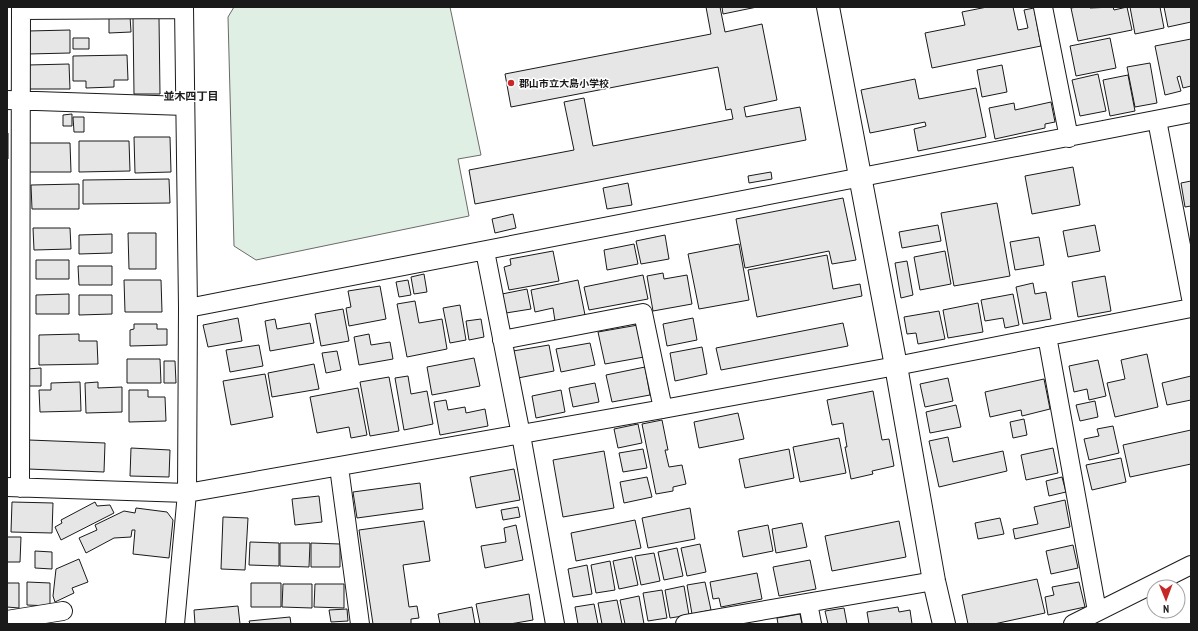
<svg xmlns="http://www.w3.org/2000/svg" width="1198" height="631" font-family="'PT Sans Narrow','Noto Sans JP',sans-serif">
<rect width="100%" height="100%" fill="#fff"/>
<path fill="#e0efe3" stroke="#6a6a6a" d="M234,7H450L481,155L458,159L469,216L256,260L234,246L228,17Z"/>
<path fill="#e6e6e6" stroke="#1a1a1a" d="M706,7H720L725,32L762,24L777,100L744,107L746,117L800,107L806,140L475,204L469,170L574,150L564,102L584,98L593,146L733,119L731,109L726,110L718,67L511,107L505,74L711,34Z
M722,7H757L723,14Z
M987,7H1013L1018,30L1028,28L1024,10L1034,8L1041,46L932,68L925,33L965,25L962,12Z
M1077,7H1090V8L1113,7L1114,10L1127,7L1132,30L1078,41L1071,8Z
M1130,7H1160L1164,28L1135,34Z
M1164,7H1191V22L1168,27Z
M109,16H130L131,32L109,33Z
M133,18H159L160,94H134Z
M70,30V53L28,54V31Z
M73,38H89V49H73Z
M1110,38L1116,68L1076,76L1070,46Z
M1191,39V86L1183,88L1180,76L1177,77L1181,91L1165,95L1155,46Z
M127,55L128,80H114V87L86,88V81H73V56Z
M1150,63L1157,103L1135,107L1127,67Z
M69,64L70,89H29L28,65Z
M1002,65L1007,92L982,97L977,70Z
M1098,74L1106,111L1080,116L1072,80Z
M1128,75L1135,111L1110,116L1103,80Z
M915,79L919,99L976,88L986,137L918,151L914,129L926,126L925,122L870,133L861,90Z
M1051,102L1055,122L1045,124V128L995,139L989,108L1014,103L1015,110Z
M72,114V126H63V115Z
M73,117H84V132H74Z
M7,133H8V159H7Z
M134,137H170L171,172L135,173Z
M79,141H129L130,171L79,172Z
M28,143H70L71,172H29Z
M1073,167L1080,205L1032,214L1025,176Z
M771,172L772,179L749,183L748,176Z
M169,179L170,203L83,204V180Z
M1191,181V206L1185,207L1181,183Z
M628,183L632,205L607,209L603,188Z
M79,184V209H32L31,185Z
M843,198L856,260L832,264L829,251L745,268L736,219Z
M997,203L1010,276L954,286L941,213Z
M513,214L516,228L495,233L492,219Z
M938,225L941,241L902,248L899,232Z
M1095,225L1100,251L1068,257L1063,231Z
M33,228H70L71,249L34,250Z
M128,233H156V269H129Z
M112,234V253L79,254V235Z
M665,235L669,259L641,264L636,241Z
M1039,237L1044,265L1015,270L1010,242Z
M634,244L638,264L607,270L604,250Z
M739,244L749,300L699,309L688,254Z
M553,251L559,281L509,290L504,267L511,265L510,259Z
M945,251L951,284L920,290L914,257Z
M827,255L833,289L860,284L862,296L757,317L748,270Z
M36,260H69V279H36Z
M907,261L913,295L901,298L895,263Z
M78,266H112V285H79Z
M663,273L664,279L687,275L692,304L653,311L647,276Z
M424,274L427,292L414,294L411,277Z
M643,275L648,299L589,310L584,287Z
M1105,276L1111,311L1078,317L1072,282Z
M124,280H161L162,312H125Z
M408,280L411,295L399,297L396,282Z
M578,280L585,315L555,321L553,308L535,312L531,290Z
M1033,283L1035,294L1046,292L1051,319L1023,324L1016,287Z
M380,286L386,319L349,326L346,308L351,307L348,291Z
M527,289L531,309L506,313L502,294Z
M69,294V314H36V295Z
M1013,294L1019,325L1005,328L1003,318L985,321L981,300Z
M79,295H112V314L79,315Z
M415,301L419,323L442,319L447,349L407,357L397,304Z
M978,303L983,332L948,338L943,310Z
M460,305L466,340L450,343L443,308Z
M343,309L349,341L321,346L315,314Z
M939,311L945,339L918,344L916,333L907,334L904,317Z
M238,318L242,341L208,347L203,325Z
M693,318L697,340L667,346L663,324Z
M275,319L277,329L310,323L314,343L270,351L265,321Z
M481,319L484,337L469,340L466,321Z
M843,323L848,346L721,370L716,348Z
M134,324H157V329H167V345L130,346V330L134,329Z
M638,325L644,357L605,364L598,332Z
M79,334V341H97L98,364L39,365V335Z
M369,334L371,345L390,342L393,359L359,365L354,337Z
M590,343L595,365L561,372L556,349Z
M259,345L263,366L230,372L226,350Z
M549,345L554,371L518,378L513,351Z
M702,347L707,374L675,381L670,353Z
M337,351L341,370L326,373L322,353Z
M1147,354L1158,407L1115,417L1107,383L1125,379L1121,360Z
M474,358L480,386L432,395L427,367Z
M127,359H160L161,383H127Z
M1098,360L1106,396L1089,400L1087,389L1074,392L1069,366Z
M164,361H175L176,383H164Z
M314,364L319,389L272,397L268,373Z
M645,367L650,395L612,402L606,375Z
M41,368V386H27V369Z
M265,374L273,417L231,425L223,381Z
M408,376L411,394L427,391L433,424L404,430L395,378Z
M1191,376V400L1167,405L1162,383Z
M389,377L399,431L370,436L360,382Z
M948,378L953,401L925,407L920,384Z
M1044,379L1050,409L1022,416L1021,410L990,417L985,392Z
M80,382L81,411L40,412L39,390H51V383Z
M98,382V388L122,387V412L86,413L85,383Z
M595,383L599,402L573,407L569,388Z
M358,388L367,435L351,438L349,427L317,433L310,397Z
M129,390H148V397H165L166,421L129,422Z
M561,390L565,412L536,418L532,396Z
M873,391L882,440L889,439L894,466L872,471L873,474L851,479L845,447H847L843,423L832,425L827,400Z
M446,400L448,410L465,407L466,413L485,409L488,426L440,435L434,402Z
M1095,401L1098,417L1080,421L1076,405Z
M956,405L961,427L930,433L926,412Z
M738,413L744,439L699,448L694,422Z
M1024,419L1027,435L1013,438L1010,422Z
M662,420L668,450H665L669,467L682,465L686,484L673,487V491L656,494L642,424Z
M638,424L642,443L618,448L614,429Z
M1113,426L1119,453L1089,460L1084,439L1099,436L1097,429Z
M1191,430V464L1130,477L1123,445Z
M948,437L953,462L1003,451L1007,471L939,487L929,441Z
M839,438L846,473L800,482L793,447Z
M29,440L105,443L104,472L28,469Z
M131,448L170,450L169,477L130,476Z
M1053,448L1058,473L1026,480L1021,455Z
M643,449L647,468L623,472L619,453Z
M789,449L794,478L745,488L739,459Z
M604,451L614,508L563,517L553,460Z
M1121,458L1126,482L1092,490L1086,465Z
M514,469L520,500L476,508L470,477Z
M647,477L652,497L624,503L620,482Z
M1062,477L1066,492L1049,496L1046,481Z
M420,483L423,509L357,518L353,492Z
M319,496L322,522L295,525L292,499Z
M1065,500L1070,527L1015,539L1013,529L1038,524L1034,507Z
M12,502L53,503L52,533L11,532Z
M95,502L97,506L110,505L114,513L61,540L55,527L62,523L61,520Z
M518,507L520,517L503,520L501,510Z
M136,508L167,512L173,520L169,558L133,554L135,530H132L131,537L114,538L86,553L79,538L97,530L95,525L124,511L135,513Z
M690,508L695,539L648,548L642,518Z
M223,517L248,518L245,570L221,569Z
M1000,518L1004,534L978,539L975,523Z
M635,520L641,548L576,561L571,533Z
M424,521L430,561L403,565L409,607L417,606L419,618L411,619V624H373L359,530Z
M899,521L906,557L832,571L825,536Z
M802,523L807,547L776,553L772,529Z
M516,525L523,560L485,568L481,546L506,542L504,528Z
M768,525L773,551L743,557L738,531Z
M7,537H21L20,562H7Z
M250,542L279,543V566L249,565Z
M280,543H310L309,567L280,566Z
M311,543L340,544V567H311Z
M700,544L706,572L687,576L681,548Z
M1073,545L1078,568L1051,574L1046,551Z
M677,548L683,576L664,580L658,552Z
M35,551L52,552V569L35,568Z
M654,553L660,581L641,585L635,556Z
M632,557L638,585L619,589L613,561Z
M79,559L88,582L72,588L74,593L55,602L53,596L56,569Z
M810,560L816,589L779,596L773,567Z
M610,561L615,590L596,593L591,565Z
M587,565L592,594L573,597L568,569Z
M757,573L762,599L721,607L719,598L713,599L710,582Z
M1037,579L1045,613L994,624H968L962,595Z
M27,582L50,583V606L27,605Z
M705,582L711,610L692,614L687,585Z
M1079,582L1085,607L1048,615L1045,597L1054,595L1052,587Z
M7,583H19V608L7,607Z
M251,583H281V607H251Z
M283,584H312V608L282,607Z
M315,584H344V608L314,607Z
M684,586L689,615L670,618L665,590Z
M662,590L667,618L648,621L643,593Z
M529,594L533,620L510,624H480L476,604Z
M639,596L644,624H625L620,600Z
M617,600L622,624H602L598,603Z
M594,604L598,624H578L575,607Z
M238,606L240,624H195L194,610Z
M472,607L475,624H440L438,614Z
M898,607L899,612L910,610L912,624H869L867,612Z
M844,608L847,624H828L825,611Z
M347,609L348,621L331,622L329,610Z
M800,614L802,624H778L777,618Z
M290,617L291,624H250L249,621Z"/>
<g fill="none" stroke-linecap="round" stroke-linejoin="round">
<defs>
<path id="street" d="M1043,7L1069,138
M21,10L184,9
M7,100L185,106
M1157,120L1191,298
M485,251L521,435L555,624
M188,308L1191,113
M1047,336L1097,611
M502,340L643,313L663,409
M339,467L360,624
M7,487L187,493L663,409L896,366L1191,308
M20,488L21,7
M808,603L812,624
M7,620L63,611
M175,624L187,493L188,308L184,7
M685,624L934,581
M1073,624L1191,565"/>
<path id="secondary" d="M828,7L896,366L934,581L944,624"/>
</defs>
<use href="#street" stroke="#1a1a1a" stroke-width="20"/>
<use href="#secondary" stroke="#1a1a1a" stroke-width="24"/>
<use href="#street" stroke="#fff" stroke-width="18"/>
<use href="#secondary" stroke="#fff" stroke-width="22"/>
</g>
<circle fill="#c62828" stroke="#fff" stroke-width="1.5" cx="511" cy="83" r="4"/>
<g text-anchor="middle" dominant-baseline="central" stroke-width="3" stroke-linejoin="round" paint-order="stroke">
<g font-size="10" font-weight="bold" fill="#1a1a1a" stroke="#fff" text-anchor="start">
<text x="519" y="83">郡山市立大島小学校</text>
</g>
<g font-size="11" font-weight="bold" fill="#1a1a1a" stroke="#fff">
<text x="191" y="96">並木四丁目</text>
</g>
</g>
<rect width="1198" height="631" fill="none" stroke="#1a1a1a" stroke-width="16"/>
<g transform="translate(1166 599) rotate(179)"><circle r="19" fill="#ffffff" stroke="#a3a3a3"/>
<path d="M0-3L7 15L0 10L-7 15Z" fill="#c62828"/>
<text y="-6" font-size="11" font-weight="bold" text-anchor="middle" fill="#1a1a1a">N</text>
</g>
</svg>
